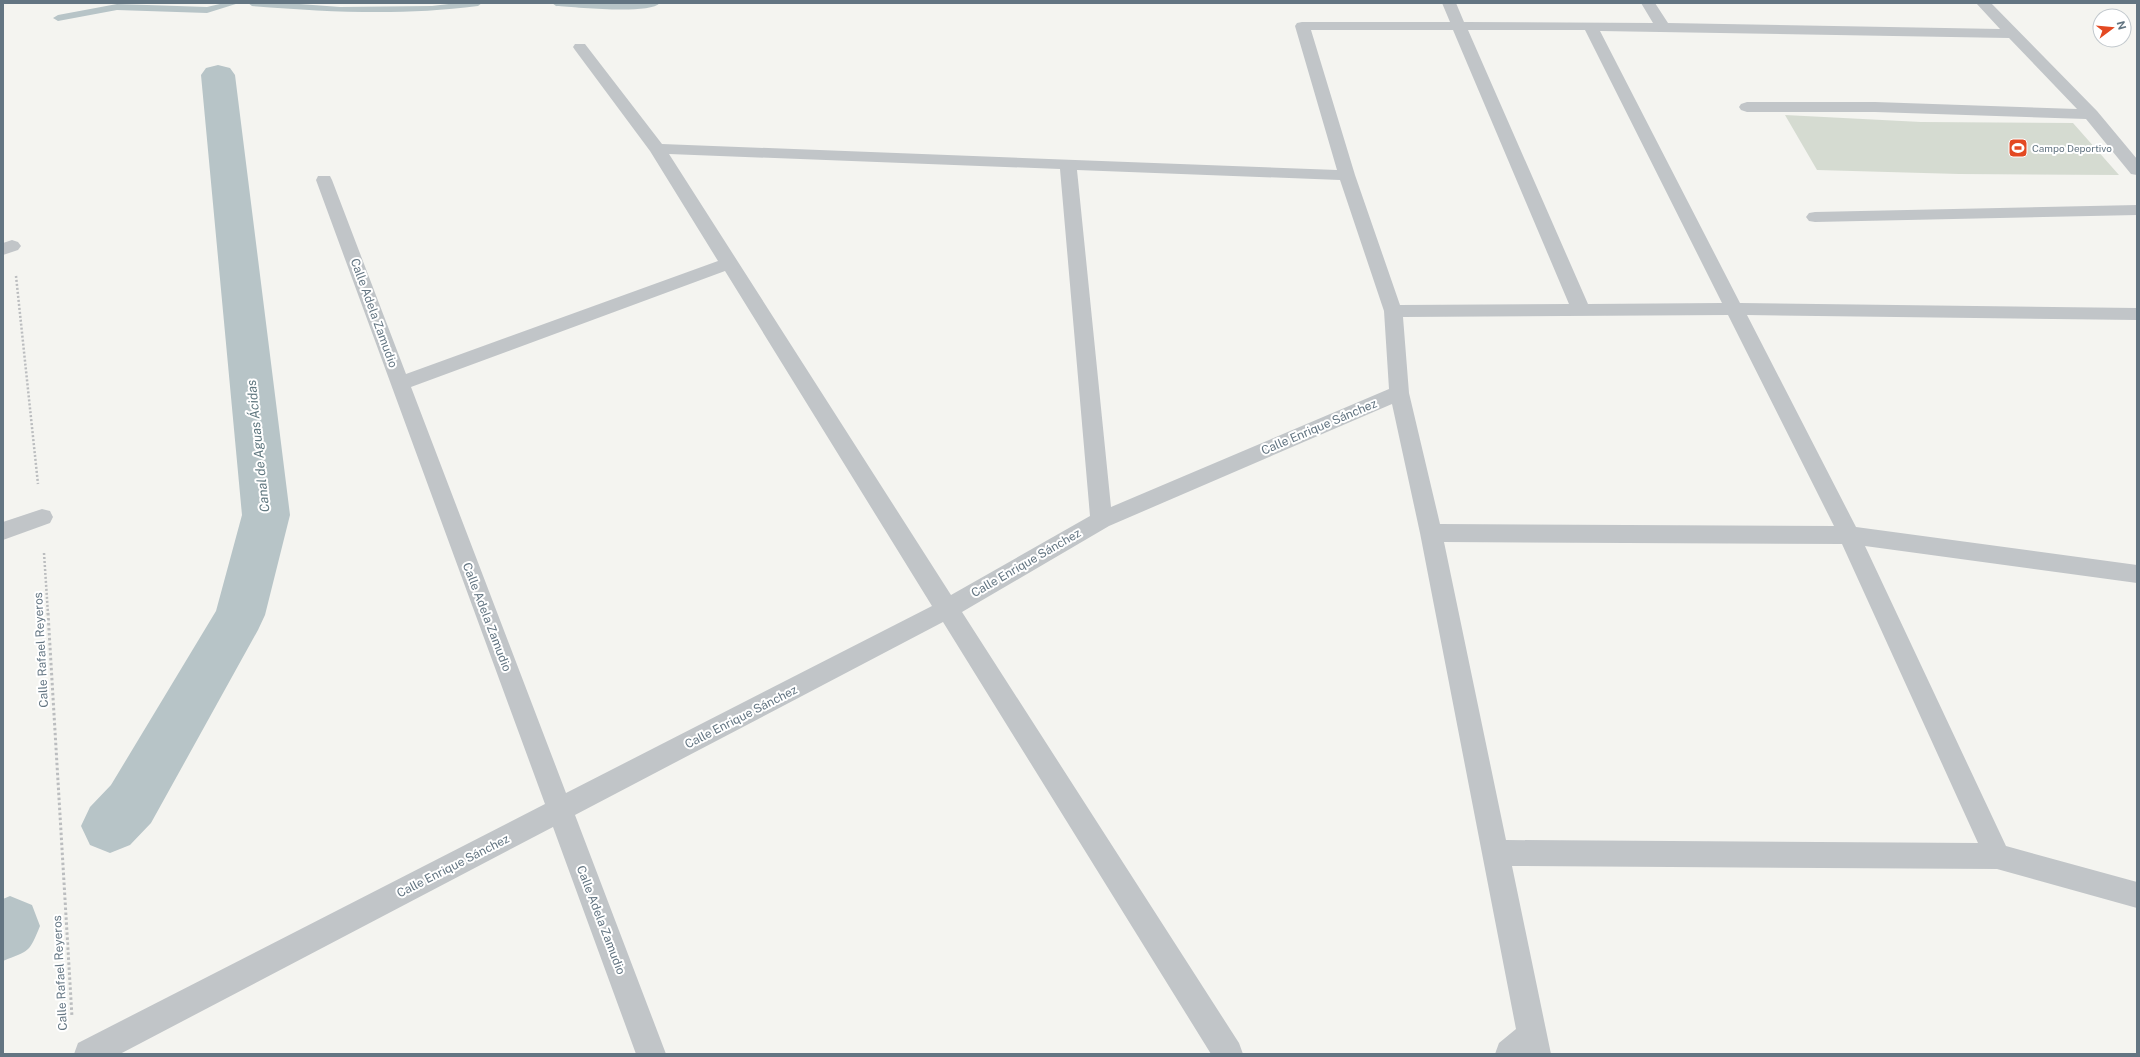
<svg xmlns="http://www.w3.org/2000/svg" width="2140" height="1057" font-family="'Public Sans',sans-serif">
<rect width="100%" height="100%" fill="#f4f4f0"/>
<path fill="#d5dbd1" d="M1785,115L1921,122L2073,123L2119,175L1959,174L1817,170Z"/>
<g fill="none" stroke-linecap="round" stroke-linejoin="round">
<path fill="#b7c4c7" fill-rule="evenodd" d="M224,3H239L207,13L117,10L58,21L53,18L58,15L117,4L207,7Z
M248,3H286L340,7L432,6L457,3H482L478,6C400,16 330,12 252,6Z
M552,3H660C649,15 575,7 556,6Z"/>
<path fill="#b7c4c7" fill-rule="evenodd" d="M218,65L230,68L235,75L290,515L265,615L258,630L151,823L130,845L110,853L90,845L81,826L90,807L111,785L216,611L242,515L201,75L206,68Z
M10,896L32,905L40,926C29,953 30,950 3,961V899Z"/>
<path stroke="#bbbdbf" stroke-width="2.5" stroke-dasharray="2 2" stroke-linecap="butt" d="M16,276L38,484
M44,553L48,614"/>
<path stroke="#bbbdbf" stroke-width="3" stroke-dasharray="2.5 2.5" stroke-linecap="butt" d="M48,613L72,1017"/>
<path fill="#c1c5c8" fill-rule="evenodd" d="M1442,3H1456L1464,22L1653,23L1641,3H1655L1668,23L2000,29L1976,3H1991L2097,111L2137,159V175L2131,174L2086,119L1875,112H1747L1741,110L1739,107L1741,104L1747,102H1875L2077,109L2009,38L1600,31L1740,303L2137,308V320L1747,315L1856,527L2137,565V583L1865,546L2006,846L2137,882V908L1997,869L1512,866L1551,1054H1495L1499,1043L1516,1029L1420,533L1392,404L1109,526L962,612L1239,1043L1243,1054H1211L943,622L575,815L666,1054H636L553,827L120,1054H74L78,1043L545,804L316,180L318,176H330L332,180L406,374L718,261L650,151L575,50L573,47L575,44H585L662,144L1337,170L1295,26L1297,23L1302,22H1450ZM1311,30H1453L1569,304L1400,305L1355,175ZM1468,30H1585L1722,303L1588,304ZM669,154L1060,169L1090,516L951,595ZM1077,170L1340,180L1384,311L1389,389L1111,507ZM725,271L932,606L566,793L411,387ZM1728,315L1834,526L1440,524L1409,393L1403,317ZM1444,542L1842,544L1978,843L1506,840Z
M2137,205V215L1815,222L1809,221L1806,217L1809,213L1815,212Z
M12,240L18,242L21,246L18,250L3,255V243Z
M42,509L50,511L53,517L50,523L3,540V522Z"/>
</g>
<defs>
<symbol id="stadium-square" viewBox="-11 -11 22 22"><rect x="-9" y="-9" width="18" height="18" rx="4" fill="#e34922" stroke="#fff"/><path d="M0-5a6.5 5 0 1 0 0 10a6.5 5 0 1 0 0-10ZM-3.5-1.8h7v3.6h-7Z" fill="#fff"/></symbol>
</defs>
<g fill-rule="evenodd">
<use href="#stadium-square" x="2007" y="137" width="22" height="22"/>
</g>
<g text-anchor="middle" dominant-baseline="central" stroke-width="4" stroke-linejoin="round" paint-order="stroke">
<g font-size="10" fill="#637582" stroke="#fff" text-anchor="start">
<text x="2032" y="148">Campo Deportivo</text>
</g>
<g font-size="12" fill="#637582" stroke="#fff">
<text transform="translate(374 313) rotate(70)">Calle Adela Zamudio</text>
<text transform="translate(1319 427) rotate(-23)">Calle Enrique Sánchez</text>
<text transform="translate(1026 563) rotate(-30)">Calle Enrique Sánchez</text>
<text transform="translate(487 617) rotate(69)">Calle Adela Zamudio</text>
<text transform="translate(41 650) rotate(-93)">Calle Rafael Reyeros</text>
<text transform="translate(741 717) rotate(-27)">Calle Enrique Sánchez</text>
<text transform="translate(453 866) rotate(-27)">Calle Enrique Sánchez</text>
<text transform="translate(601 920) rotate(69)">Calle Adela Zamudio</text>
<text transform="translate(60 973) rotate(-93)">Calle Rafael Reyeros</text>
</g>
<g font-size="13" font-style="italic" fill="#5f777f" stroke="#fff">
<text transform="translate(258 446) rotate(-96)">Canal de Aguas Ácidas</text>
</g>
</g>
<rect width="2140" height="1057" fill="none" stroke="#637582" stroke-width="8"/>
<g transform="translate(2112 28) rotate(74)"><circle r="19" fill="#ffffff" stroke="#c1c8cd"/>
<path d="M0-3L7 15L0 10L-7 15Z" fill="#e34922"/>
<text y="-6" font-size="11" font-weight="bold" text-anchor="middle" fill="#637582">N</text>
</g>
</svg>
